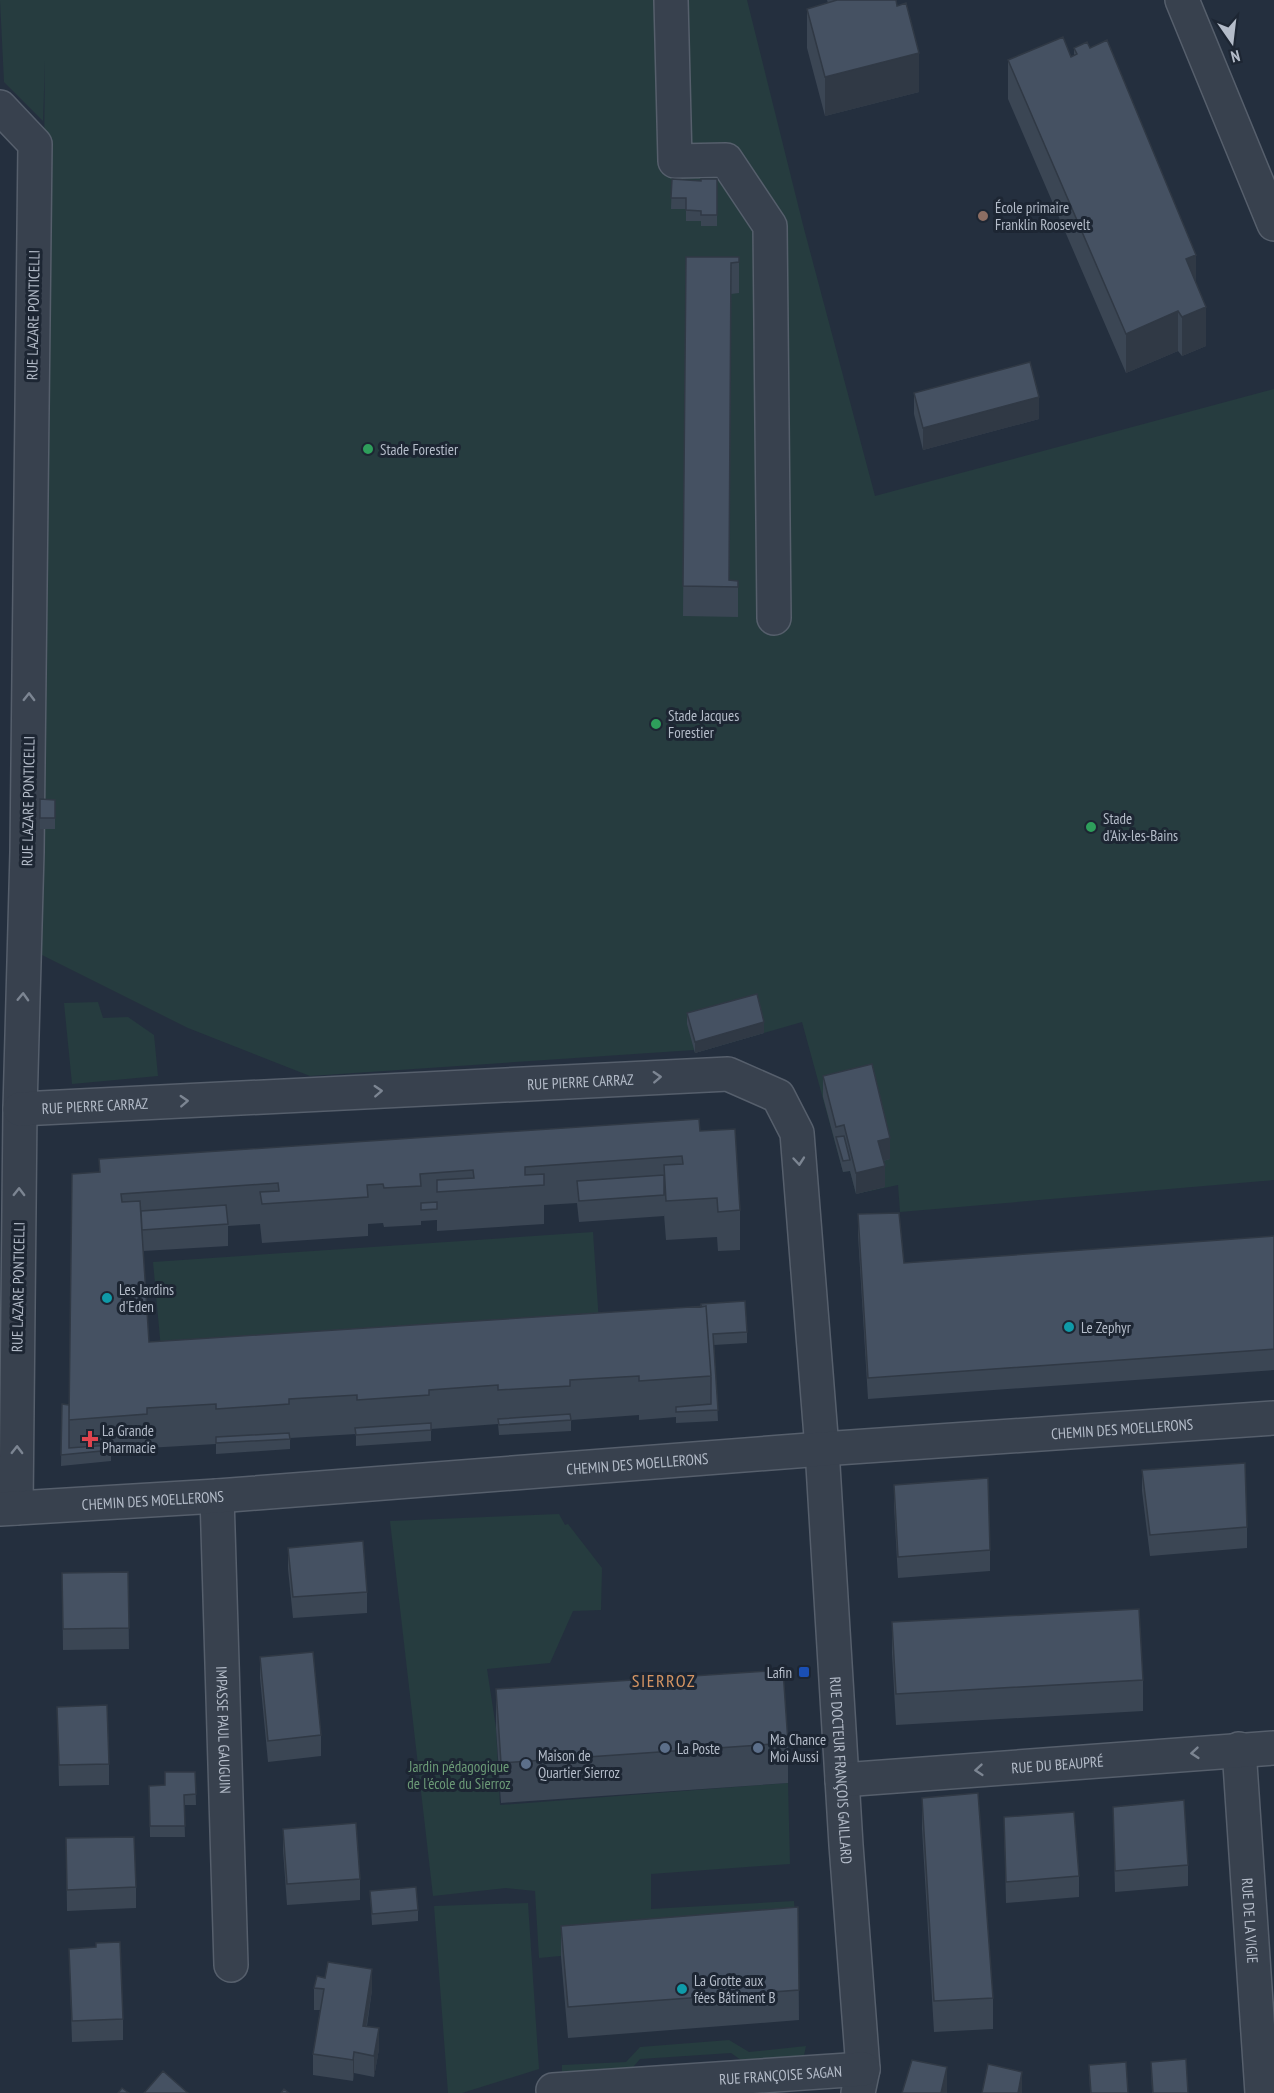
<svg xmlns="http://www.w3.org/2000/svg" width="1274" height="2093" font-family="'PT Sans Narrow',sans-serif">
<rect width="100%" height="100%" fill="#242f3e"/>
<path fill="#263c3f" d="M0,0H747L803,225L875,496L1274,389V1180L900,1212L898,1185L856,1194L850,1171L843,1172L802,1022L695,1053L694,1050L310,1076L188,1028L36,952L45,60L43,121L4,82Z
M98,1002L103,1018L128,1017L154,1035L158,1076L72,1084L64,1003Z
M593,1232L600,1338L162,1360L153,1262Z
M559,1514L565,1525L568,1524L602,1568L601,1610L573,1611L550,1663L487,1669L496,1728L500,1805L788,1783L790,1864L651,1874V1909L794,1901L796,1934L539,1958L535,1891L506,1888L433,1896L390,1521Z
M528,1903L539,2069L462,2093H448L434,1906Z
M729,2040L749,2052L806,2046L803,2060L748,2065L731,2053L640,2059L628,2073L562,2077V2065L626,2062L640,2047Z"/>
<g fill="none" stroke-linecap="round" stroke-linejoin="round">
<defs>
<g id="minor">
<path d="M671,0L675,161L726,160L770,226L774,618"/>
<path d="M1182,0L1274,224"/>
<path d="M0,107L35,144L27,852L20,1109L16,1508"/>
<path id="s1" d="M20,1109L728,1074L778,1096L797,1133L822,1449L846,1845L863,2069L858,2093"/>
<path id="s2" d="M217,1496L231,1965"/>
<path id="s3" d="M0,1509L217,1496L822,1449L1274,1418"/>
<path id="s4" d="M1239,1749L1262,2093"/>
<path id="s5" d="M842,1780L1274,1748"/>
<path id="s6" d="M553,2090L863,2069"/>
</g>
</defs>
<use href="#minor" stroke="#565f6c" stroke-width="36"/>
<use href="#minor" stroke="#38414e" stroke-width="33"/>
</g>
<path fill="#3b4654" d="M827,0H896L919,92L825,116L807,48V9L828,3Z
M1074,48L1196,284L1206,346L1182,356L1178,351L1126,373L1008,99V60L1071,57L1074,55Z
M672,179L701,181L717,179V226H701V221H686V209H671Z
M686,257H739V293L731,294L729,580L738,581V617L683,616Z
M914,393L1039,419L923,450L914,414Z
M40,799L55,800V829H40Z
M687,1013L764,1033L695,1053L687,1024Z
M823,1076L890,1159L883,1161L885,1187L856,1194L850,1171L843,1172L823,1097Z
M700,1131L740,1210V1250L718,1251L717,1237L666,1240L664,1214V1216L579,1222L577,1203L544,1205V1224L437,1231V1220L421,1221V1225L384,1227L383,1223L368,1224V1236L262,1243L260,1224L228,1226V1246L143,1251L149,1342L747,1332V1343L714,1345L718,1421L676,1423V1417L639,1420V1415L571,1420V1431L499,1435L498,1424L431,1429V1441L356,1446V1434L290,1438V1449L216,1454V1444L147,1448V1453L111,1456V1461L61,1466L62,1404L69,1405L99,1172V1159Z
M858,1214L904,1263L1274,1236V1370L868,1399L858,1235Z
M1142,1470L1247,1527V1548L1150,1556L1142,1491Z
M894,1485L990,1550V1571L898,1578L894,1506Z
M288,1548L367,1592V1613L293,1618L288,1569Z
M128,1572L129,1649L63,1650L62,1573Z
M892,1622L1143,1680V1711L896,1725L892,1653Z
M260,1657L321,1735V1756L268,1762L260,1678Z
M496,1689L788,1743V1783L501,1803L496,1728Z
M57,1707L109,1764V1785L59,1786Z
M195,1772L196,1805H184L185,1837H150L149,1786L165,1785Z
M922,1798L993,1998V2029L934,2032L922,1829Z
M1113,1807L1188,1865V1886L1115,1892Z
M1004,1817L1079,1876V1897L1006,1903Z
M283,1829L360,1879V1900L287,1905L283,1850Z
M66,1838L136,1887V1908L67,1911Z
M370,1891L418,1910V1921L372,1925Z
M798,1907L799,2020L568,2038L561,1957V1926Z
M69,1949L123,2019V2040L72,2042Z
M314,1988L372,1990L367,2026L379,2049L374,2077L354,2073L353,2081L313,2075V2054L320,2010H314Z
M1151,2062L1188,2093H1152Z
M1089,2065L1128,2093H1090Z"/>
<path fill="#303945" d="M919,53V92L825,116V77Z
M1196,255V294L1186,259Z
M1206,307V346L1182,356V317Z
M1178,311V351L1126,373V334Z
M1039,397V419L923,450V428Z
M764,1022V1033L695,1053V1042Z
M890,1138V1159L878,1162V1141Z
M885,1166V1187L856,1194V1173Z
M372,1969V1990L363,2047V2026Z
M379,2028V2049L374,2077V2056Z
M354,2052V2073L353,2081V2060Z
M947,2067V2093H941Z
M1022,2072V2093H1018Z"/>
<path fill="#455162" stroke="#303945" stroke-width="1.5" d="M837,0H896L897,6L906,3L919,53L825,77L807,9Z
M1063,37L1071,57L1077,54L1074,48L1087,42L1090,48L1107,40L1196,255L1186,259L1206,307L1182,317L1178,311L1126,334L1008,60Z
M672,179L701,181V179H717V215H701V211L686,210V198H671Z
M686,257H739V262L731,263L729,580L738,581V587L683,586Z
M1030,362L1039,397L923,428L914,393Z
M40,799L55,800V818H40Z
M757,994L764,1022L695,1042L687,1013Z
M872,1064L890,1138L878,1141L885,1166L856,1173L844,1125L836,1127L823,1076Z
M699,1119L700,1131L735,1129L740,1210L718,1212L717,1198L666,1201L664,1165L683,1164L682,1156L525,1167V1175L544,1174V1185L437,1192V1180L474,1178L473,1170L420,1174L421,1186L384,1188L383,1184L367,1185L368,1197L262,1204L260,1192L279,1191L278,1183L121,1194L122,1202L140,1201L149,1342L706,1306L711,1376L639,1381V1376L570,1380V1386L498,1390V1385L429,1390V1395L357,1400V1395L289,1399V1404L216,1409V1404L147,1408V1414L69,1420L72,1174L100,1172L99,1159Z
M844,1136L850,1160L843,1161L836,1137Z
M664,1175V1195L579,1201L577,1181Z
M437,1202V1209L421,1210V1203Z
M226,1205L228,1224L142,1230L141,1211Z
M899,1213L904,1263L1274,1236V1349L868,1378L858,1214Z
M745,1301L747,1332L713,1334L718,1410L676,1412V1407L711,1404V1376L706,1306L701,1307V1304Z
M62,1404L69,1405V1448L110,1445L111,1450L61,1455Z
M570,1414L571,1420L499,1425L498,1419Z
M431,1423V1430L356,1435L355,1428Z
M289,1433L290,1439L216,1443V1437Z
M1245,1463L1247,1527L1150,1535L1142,1470Z
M988,1478L990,1550L898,1557L894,1485Z
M363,1541L367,1592L293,1597L288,1548Z
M128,1572L129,1628L63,1629L62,1573Z
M1139,1609L1143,1680L896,1694L892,1622Z
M313,1652L321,1735L268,1741L260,1657Z
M783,1670L788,1743L501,1763L496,1689Z
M107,1705L109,1764L59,1765L57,1707Z
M165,1772H195L196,1794L184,1795L185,1826H150L149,1786L165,1785Z
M978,1793L993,1998L934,2001L922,1798Z
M1184,1800L1188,1865L1115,1871L1113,1807Z
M1074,1812L1079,1876L1006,1882L1004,1817Z
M356,1823L360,1879L287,1884L283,1829Z
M134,1837L136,1887L67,1890L66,1838Z
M416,1887L418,1910L372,1914L370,1891Z
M798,1907L799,1990L568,2007L561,1926Z
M120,1942L123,2019L72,2021L69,1949L96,1947V1943Z
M328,1962L372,1969L363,2026L379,2028L374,2056L354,2052L353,2060L313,2054L324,1989L314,1988L317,1976L325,1978Z
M1186,2059L1188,2093H1153L1151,2062Z
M912,2060L947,2067L941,2093H902Z
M1126,2062L1128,2093H1091L1089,2065Z
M988,2064L1022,2072L1018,2093H982Z
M163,2071L188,2093H144Z
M122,2088L129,2093H118Z
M284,2089L289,2093H281Z"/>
<defs><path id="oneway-chevron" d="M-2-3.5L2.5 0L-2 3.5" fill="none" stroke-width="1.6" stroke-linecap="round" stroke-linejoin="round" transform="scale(1.5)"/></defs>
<g stroke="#7c8592">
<use href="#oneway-chevron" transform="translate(29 697) rotate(-89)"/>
<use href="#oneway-chevron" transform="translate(23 997) rotate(-88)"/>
<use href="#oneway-chevron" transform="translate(657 1077) rotate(-3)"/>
<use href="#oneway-chevron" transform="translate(378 1091) rotate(-3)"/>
<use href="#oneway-chevron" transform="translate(184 1101) rotate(-3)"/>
<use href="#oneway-chevron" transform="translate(799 1161) rotate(85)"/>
<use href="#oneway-chevron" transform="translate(19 1192) rotate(-89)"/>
<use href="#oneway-chevron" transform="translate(17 1450) rotate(-89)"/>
<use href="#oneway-chevron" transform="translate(1195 1753) rotate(175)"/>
<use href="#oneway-chevron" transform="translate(979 1770) rotate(175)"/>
</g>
<circle fill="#8d6e63" stroke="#1d2633" stroke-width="2" cx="983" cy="216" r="6"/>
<g fill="#2e9e5b" stroke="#1d2633" stroke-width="2">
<circle cx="368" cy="449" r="6"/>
<circle cx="656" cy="724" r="6"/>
<circle cx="1091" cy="827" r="6"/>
</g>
<g fill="#0f9aa8" stroke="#1d2633" stroke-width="2">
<circle cx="107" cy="1298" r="6"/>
<circle cx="1069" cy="1327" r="6"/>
<circle cx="682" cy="1989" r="6"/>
</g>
<path fill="#e0444e" stroke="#1d2633" stroke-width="2" d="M87 1430h6v6h6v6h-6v6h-6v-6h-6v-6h6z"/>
<rect fill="#1a4fb4" stroke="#1d2633" stroke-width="2" x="798" y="1666" width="12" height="12" rx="3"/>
<g fill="#5c6f8a" stroke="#1d2633" stroke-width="2">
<circle cx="665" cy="1748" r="6"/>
<circle cx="758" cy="1748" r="6"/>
<circle cx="526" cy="1764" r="6"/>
</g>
<g text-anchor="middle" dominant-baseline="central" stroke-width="6" stroke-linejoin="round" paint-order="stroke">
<g font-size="15" fill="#b4bcc9" stroke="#1d2633" text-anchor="start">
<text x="995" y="207">École primaire<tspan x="995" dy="17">Franklin Roosevelt</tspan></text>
<text x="380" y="449">Stade Forestier</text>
<text x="668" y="715">Stade Jacques<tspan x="668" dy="17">Forestier</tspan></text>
<text x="1103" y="818">Stade<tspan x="1103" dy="17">d'Aix-les-Bains</tspan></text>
<text x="119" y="1289">Les Jardins<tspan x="119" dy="17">d'Eden</tspan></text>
<text x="1081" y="1327">Le Zephyr</text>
<text x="102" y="1430">La Grande<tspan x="102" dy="17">Pharmacie</tspan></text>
<text x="792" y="1672" text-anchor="end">Lafin</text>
<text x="770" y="1739">Ma Chance<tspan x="770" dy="17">Moi Aussi</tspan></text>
<text x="677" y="1748">La Poste</text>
<text x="538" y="1755">Maison de<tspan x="538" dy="17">Quartier Sierroz</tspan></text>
<text x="694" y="1980">La Grotte aux<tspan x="694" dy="17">fées Bâtiment B</tspan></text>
</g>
<g font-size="15" fill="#b4bcc9" stroke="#1d2633">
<text transform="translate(33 315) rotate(-89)">RUE LAZARE PONTICELLI</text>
<text transform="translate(28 801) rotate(-89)">RUE LAZARE PONTICELLI</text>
<text stroke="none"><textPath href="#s1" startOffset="561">RUE PIERRE CARRAZ</textPath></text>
<text stroke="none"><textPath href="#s1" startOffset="75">RUE PIERRE CARRAZ</textPath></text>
<text transform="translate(18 1287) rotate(-89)">RUE LAZARE PONTICELLI</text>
<text stroke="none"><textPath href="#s3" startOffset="1125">CHEMIN DES MOELLERONS</textPath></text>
<text stroke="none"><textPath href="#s3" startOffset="639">CHEMIN DES MOELLERONS</textPath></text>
<text stroke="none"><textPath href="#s3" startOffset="153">CHEMIN DES MOELLERONS</textPath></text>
<text stroke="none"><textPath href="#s2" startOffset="234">IMPASSE PAUL GAUGUIN</textPath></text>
<text stroke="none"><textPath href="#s5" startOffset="216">RUE DU BEAUPRÉ</textPath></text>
<text stroke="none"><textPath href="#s1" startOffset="1444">RUE DOCTEUR FRANÇOIS GAILLARD</textPath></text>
<text stroke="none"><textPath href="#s4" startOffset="172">RUE DE LA VIGIE</textPath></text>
<text stroke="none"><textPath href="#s6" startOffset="228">RUE FRANÇOISE SAGAN</textPath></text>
</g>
<g font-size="15" fill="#6b9a76" stroke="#1d2633">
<text x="459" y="1766">Jardin pédagogique<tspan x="459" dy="17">de l'école du Sierroz</tspan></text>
</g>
<g font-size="18" letter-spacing="1.5" fill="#d59563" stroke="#1d2633">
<text x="664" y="1680">SIERROZ</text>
</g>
</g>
<g transform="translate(1232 42) rotate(166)" stroke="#1d2633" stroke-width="4.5" paint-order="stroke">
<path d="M0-4.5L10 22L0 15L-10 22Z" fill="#b4bcc9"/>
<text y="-9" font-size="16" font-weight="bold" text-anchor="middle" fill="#b4bcc9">N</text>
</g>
</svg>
